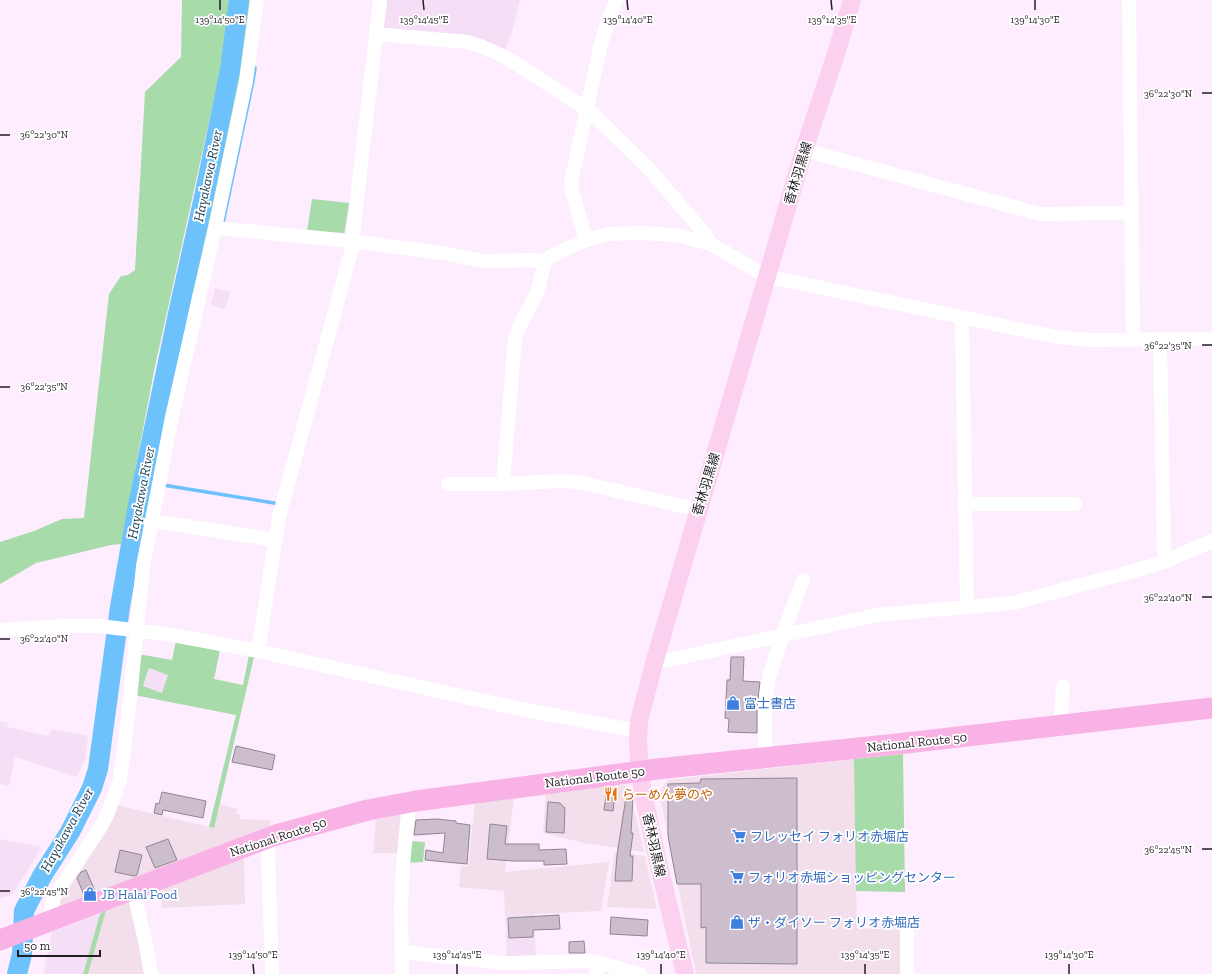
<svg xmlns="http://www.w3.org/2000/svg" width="1212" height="974" font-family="'Zilla Slab','Noto Sans JP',serif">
<rect width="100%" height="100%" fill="#fdedfe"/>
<path fill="#f3deec" d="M854,759L857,928L902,930L903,969L899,974H696L659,792L668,780Z
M617,785L625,786L636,817L644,852L584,843L543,833L546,792Z
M514,796L505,872L609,862L601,911L505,915L504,891L459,887L461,866H468L475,802Z
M220,804L237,809L236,814L240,815V819L271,820L270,831L61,908L57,900L116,805L213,828Z
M402,814L400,853H373L376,819Z
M615,852L645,856L657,909L607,907Z
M244,858L245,904L162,908V888Z
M130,901L146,974H88L106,910Z"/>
<path fill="#f5dff6" d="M385,0H520L511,36L504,51L387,30L382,26Z
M215,288L230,292L225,309L211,305Z
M150,668L169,675L162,693L143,686Z
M0,721L8,723L7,727L48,736L52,729L88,736L86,757L77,777L15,757L9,786L0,784Z
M0,839L42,847L12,895L0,898Z
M100,914L83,974H43L52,932Z
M534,914L536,959L507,960L505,915Z"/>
<path fill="#a7dba9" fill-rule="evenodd" d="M182,0H231L229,25L222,63L154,371L121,544L111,545L36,563L0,584V542L34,531L62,519L84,518L109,294L121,276L128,275L135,270L145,92L181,57Z
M247,0H253L243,82L198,293L193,292L236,88Z
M312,199L349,203L344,236L307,231Z
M176,641L220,650L214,679L243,685L249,655L254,657L214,828L209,827L236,715L134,695L138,654L172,660ZM149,668L168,675L162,693L143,686Z
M903,754L905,892L856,891L854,759Z
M409,841L425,842L423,862L407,863Z
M106,910L88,974H83L100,914Z"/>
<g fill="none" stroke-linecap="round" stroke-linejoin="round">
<path stroke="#6dc2fb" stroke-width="3.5" d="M223,223L253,81L255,68
M163,485L274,503L278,504V502
M138,505H144"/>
<path stroke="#6dc2fb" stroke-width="20" d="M17,974L22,954L24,911L42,876L70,832L92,788L98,769L120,607L138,505L179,309L204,197L230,70L239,0"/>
</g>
<path fill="#cdbece" stroke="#938493" d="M731,657H744L743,681L760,682L757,707V733L728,732L729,719L725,718L727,680H730Z
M236,746L275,755L272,770L232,762Z
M797,778V964L706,963V927L701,928V884H677L668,836V784L700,783L701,779Z
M607,790L615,791L613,811L604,810Z
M627,791L632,792L633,797L631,833H633L630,856H633L632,881H615L617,855Z
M162,792L206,801L203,818L163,810L162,815L154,813L156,803L159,804Z
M548,802L560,803L565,808L564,833L546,832Z
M436,819L456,821V823L470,825L467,864L425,860L426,850L443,853L445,833L414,835L416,820Z
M490,824L507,826L505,844H539V850L566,849L567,864L544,865V861H513L487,859Z
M168,839L177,860L155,868L146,847Z
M120,850L142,855L137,875L134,876L115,872Z
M86,870L95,891L84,895L77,878L81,872Z
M559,915L560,929L533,930V937L509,938L508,918Z
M611,917L648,920L647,936L610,934Z
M584,941L585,953H569V942Z"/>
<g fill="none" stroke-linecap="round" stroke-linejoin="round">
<path stroke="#fff" stroke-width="14" d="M1129,0L1133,340
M376,34L467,42L483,47L507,58L579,104L593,114L649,169L705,234L711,244
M804,150L1040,214L1132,213
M215,228L352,241L442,253L483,261L532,260L545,261
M586,240L572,191L571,182L600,48L606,27L616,0
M963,318L962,325L967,607
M1160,339L1164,552L1166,561
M448,484H503L560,481L579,482L699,510
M503,484L515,339L520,325L537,293L545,261L553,255L586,240L609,234L641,233L675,235L711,244L757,271L775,278L1057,337L1092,340L1212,339
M964,504H1075
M152,521L276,540
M0,630L64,626H99L167,634L258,651L520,709L638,731
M258,651L279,517L351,252L380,0
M655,660L664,661L877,615L1013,603L1024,600L1134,571L1166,561L1212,541
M1062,725L1061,716L1063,686
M767,758C764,737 764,699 769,678C778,645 791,612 803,580
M266,839L268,851L272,974
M133,889L146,945L151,974
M49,921L54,897L98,831L107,815L115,794L120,779L123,758L131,689L143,566L172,417L215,228L246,81L257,0
M907,928V974
M402,952L504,963L592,961L640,974
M402,974L401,908L403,865L409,802
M596,974L597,962"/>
<path stroke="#fbd1ef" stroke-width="18" d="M685,974L656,853L642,788L639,762L638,741L639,721L655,660L804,150L836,54L852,0"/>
<path stroke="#f9b2e5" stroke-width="21" d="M0,940L276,835L368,810L416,801L657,769L906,743L1212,708"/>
</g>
<path fill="none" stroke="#231d24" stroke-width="1.5" d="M220,0V10M423,0L424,10M627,0L628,10M831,0L832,10M1035,0V10M1202,93H1212M0,135H10M1202,345H1212M0,387H10M1202,597H1212M0,639H10M1202,849H1212M0,891H10M253,964L254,974M457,964V974M661,964V974M865,964V974M1069,964V974"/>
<defs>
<symbol id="shop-bare" viewBox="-9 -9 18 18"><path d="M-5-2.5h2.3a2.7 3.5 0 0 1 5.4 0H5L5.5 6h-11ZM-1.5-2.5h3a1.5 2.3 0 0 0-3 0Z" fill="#3f7fe0" stroke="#fff" stroke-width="2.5" paint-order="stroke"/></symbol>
<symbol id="restaurant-bare" viewBox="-9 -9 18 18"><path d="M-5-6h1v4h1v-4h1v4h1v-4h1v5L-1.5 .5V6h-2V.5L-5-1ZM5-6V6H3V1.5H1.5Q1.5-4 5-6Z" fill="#e8710a" stroke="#fff" stroke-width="2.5" paint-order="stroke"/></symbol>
<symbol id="supermarket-bare" viewBox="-9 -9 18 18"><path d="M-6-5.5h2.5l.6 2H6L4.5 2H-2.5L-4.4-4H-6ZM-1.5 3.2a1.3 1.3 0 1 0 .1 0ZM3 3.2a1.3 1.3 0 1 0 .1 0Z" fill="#3f7fe0" stroke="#fff" stroke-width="2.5" paint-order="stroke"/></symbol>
</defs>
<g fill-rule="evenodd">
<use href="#shop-bare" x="723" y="693" width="20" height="20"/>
<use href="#restaurant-bare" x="601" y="784" width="20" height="20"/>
<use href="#supermarket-bare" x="729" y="826" width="20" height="20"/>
<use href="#supermarket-bare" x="727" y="867" width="20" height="20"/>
<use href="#shop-bare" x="80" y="884" width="20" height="20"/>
<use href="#shop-bare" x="727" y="912" width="20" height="20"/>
</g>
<g text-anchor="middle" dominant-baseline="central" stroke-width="3.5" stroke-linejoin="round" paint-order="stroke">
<g font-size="13" fill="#231d24" stroke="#fff">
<text transform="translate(798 173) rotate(-73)">香林羽黒線</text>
<text transform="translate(706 484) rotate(-73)">香林羽黒線</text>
<text transform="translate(917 742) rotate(-6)">National Route 50</text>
<text transform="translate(595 777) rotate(-7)">National Route 50</text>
<text transform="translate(278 837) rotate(-18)">National Route 50</text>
<text transform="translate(654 845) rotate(78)">香林羽黒線</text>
</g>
<g font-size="13" fill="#366cbe" stroke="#fff" text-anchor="start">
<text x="744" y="703">富士書店</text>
<text x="750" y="836">フレッセイ フォリオ赤堀店</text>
<text x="748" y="877">フォリオ赤堀ショッピングセンター</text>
<text x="101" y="894">JB Halal Food</text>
<text x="748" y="922">ザ・ダイソー フォリオ赤堀店</text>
</g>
<g font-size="13" fill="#c56008" stroke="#fff" text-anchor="start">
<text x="622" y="794">らーめん夢のや</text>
</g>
<g font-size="14" font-style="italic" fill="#1e4259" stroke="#fff">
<text transform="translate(208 176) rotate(-78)">Hayakawa River</text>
<text transform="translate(141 493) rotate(-79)">Hayakawa River</text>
<text transform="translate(67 830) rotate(-61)">Hayakawa River</text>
</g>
</g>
<g font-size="10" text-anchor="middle" fill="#231d24" stroke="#fff" stroke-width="3.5" stroke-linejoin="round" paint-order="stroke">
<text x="220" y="23">139°14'50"E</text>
<text x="424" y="23">139°14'45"E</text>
<text x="628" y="23">139°14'40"E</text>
<text x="832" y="23">139°14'35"E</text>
<text x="1035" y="23">139°14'30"E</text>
<text x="1168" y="97">36°22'30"N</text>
<text x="44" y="138">36°22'30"N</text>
<text x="1168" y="349">36°22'35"N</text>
<text x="44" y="390">36°22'35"N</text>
<text x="1168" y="601">36°22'40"N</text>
<text x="44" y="642">36°22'40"N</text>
<text x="1168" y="853">36°22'45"N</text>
<text x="44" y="895">36°22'45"N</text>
<text x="253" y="958">139°14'50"E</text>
<text x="457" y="958">139°14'45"E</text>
<text x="661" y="958">139°14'40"E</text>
<text x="865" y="958">139°14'35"E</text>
<text x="1069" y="958">139°14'30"E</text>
</g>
<path d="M18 950v6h82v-6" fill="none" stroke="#231d24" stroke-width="2"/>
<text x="24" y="950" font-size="12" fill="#231d24" stroke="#ffffff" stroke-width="3" paint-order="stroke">50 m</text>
</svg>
